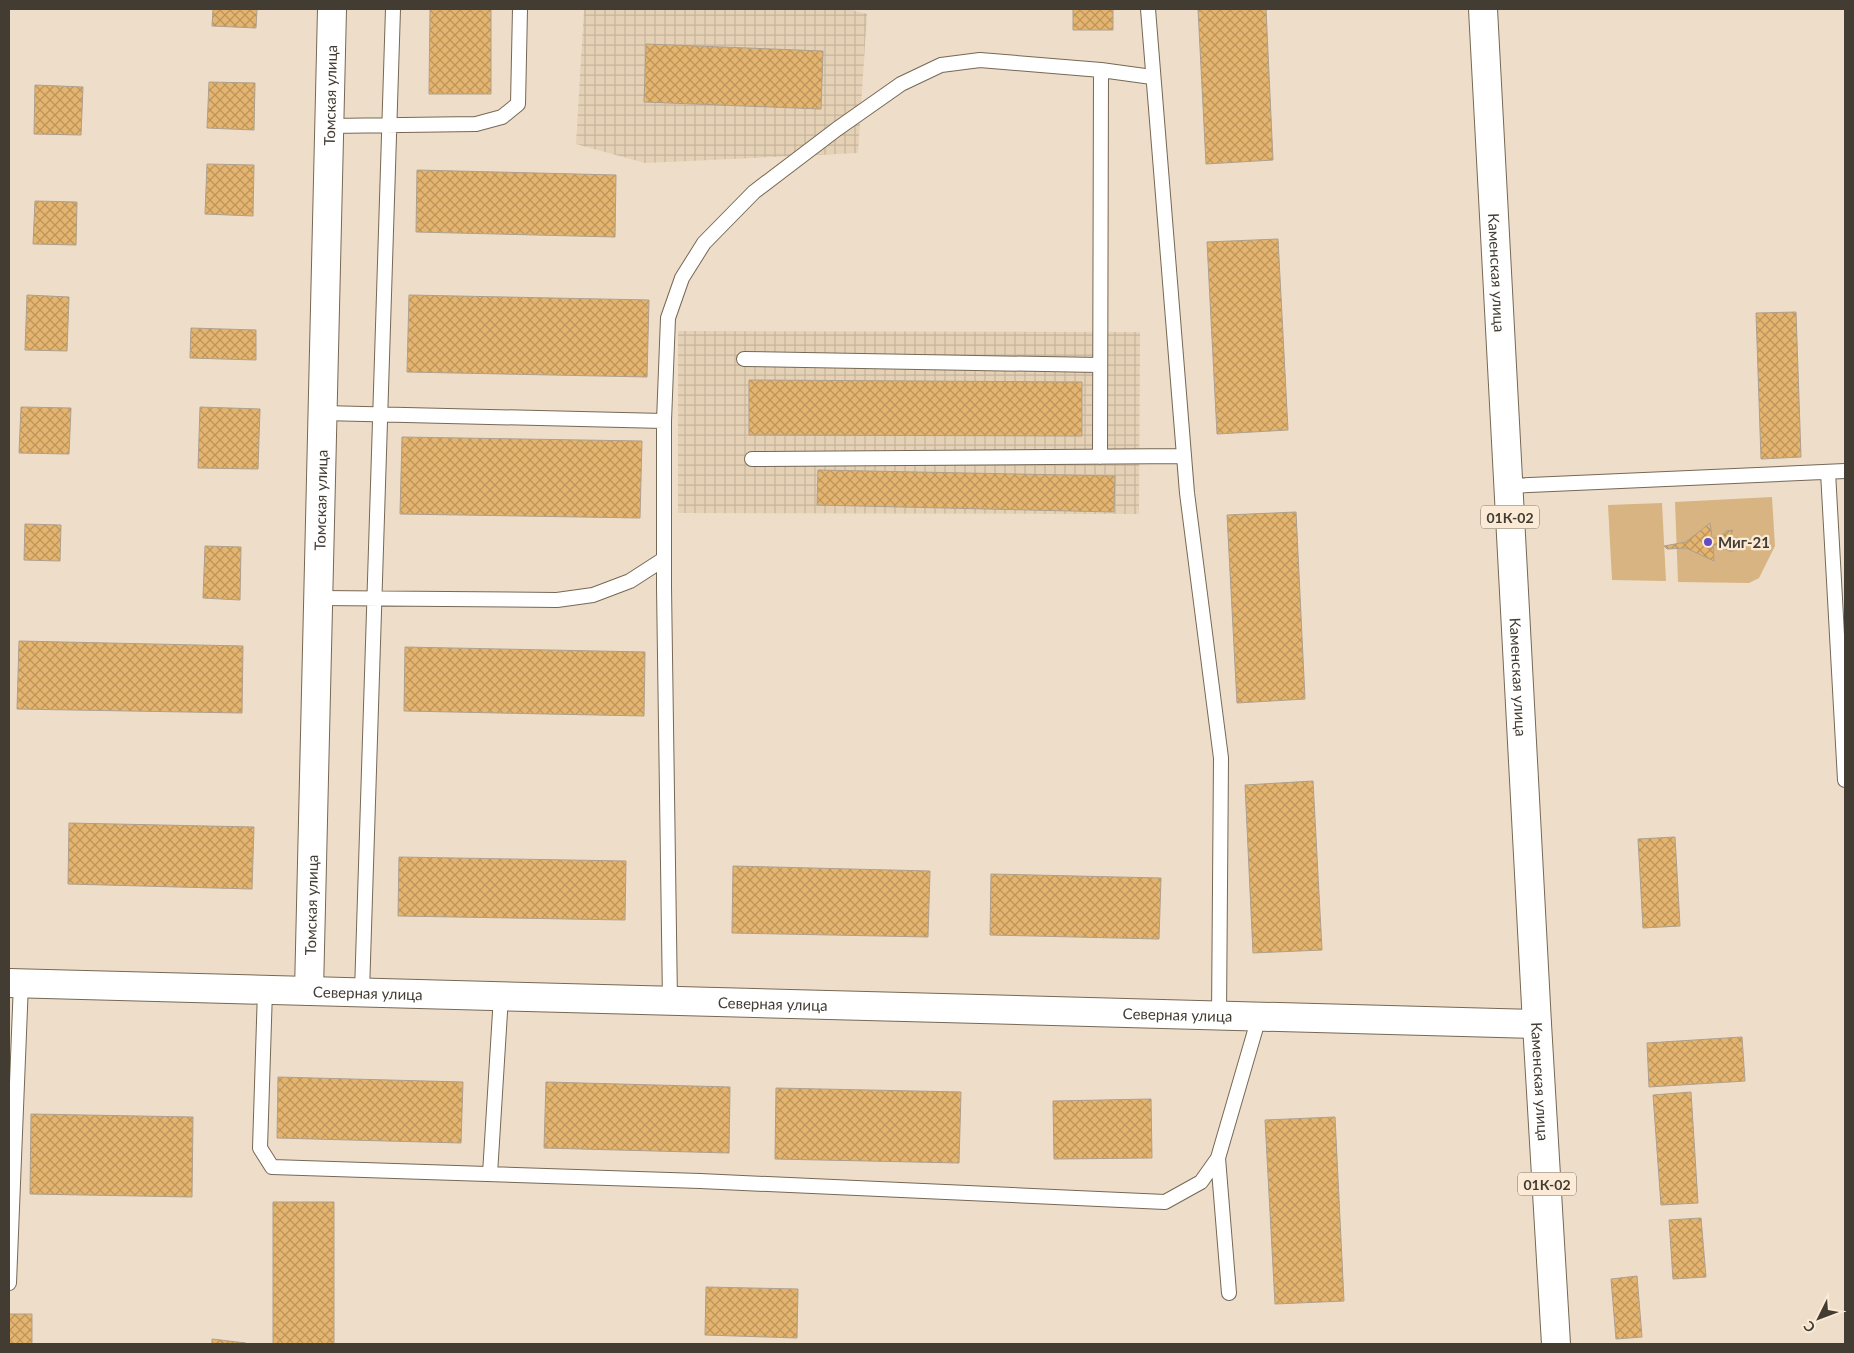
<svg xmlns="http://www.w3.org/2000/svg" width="1854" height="1353" font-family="Lato,sans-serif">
<defs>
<pattern id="industrial-grid" width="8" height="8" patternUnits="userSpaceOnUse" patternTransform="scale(1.25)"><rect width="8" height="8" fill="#e5d1b6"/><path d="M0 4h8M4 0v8" fill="none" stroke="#c6b49d"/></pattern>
<pattern id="building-cross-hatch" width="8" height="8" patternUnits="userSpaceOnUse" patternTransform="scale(1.25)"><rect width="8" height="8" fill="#e5b56f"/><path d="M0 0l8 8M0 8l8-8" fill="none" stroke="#bb945c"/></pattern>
</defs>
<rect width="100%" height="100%" fill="#eedec9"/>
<path fill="url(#industrial-grid)" d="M584,9H849L867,14L858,153L645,163L576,144Z
M678,331L1140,332L1139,514L678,513Z"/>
<path fill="#d7b482" d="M1772,497L1775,546L1759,578L1749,583L1678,582L1675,502Z
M1662,503L1666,581L1612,580L1608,505Z"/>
<path fill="url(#building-cross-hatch)" stroke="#afa08c" d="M213,9H257L256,28L212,26Z
M430,9H491V94H429Z
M1073,9H1113V30H1073Z
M1198,9H1266L1273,160L1206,164Z
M646,44L823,51L821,109L644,102Z
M209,82L255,83L254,130L207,128Z
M35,85L83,87L81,135L34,134Z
M207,164L254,165L253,216L205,214Z
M417,170L616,175L615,237L416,232Z
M35,201L77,202L76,245L33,244Z
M1278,239L1288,430L1217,434L1207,242Z
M27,295L69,297L67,351L25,350Z
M409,295L649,300L647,377L407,372Z
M1796,312L1801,457L1761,459L1756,313Z
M191,328L256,330V360L190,358Z
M749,380L1082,382V436L749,435Z
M21,407L71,408L69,454L19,453Z
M200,407L260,409L258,469L198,468Z
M402,437L642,441L640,518L400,514Z
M818,470L1115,476L1114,512L817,505Z
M1296,512L1305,699L1237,703L1227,515Z
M1710,523L1712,538H1720L1726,531L1733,530L1729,538H1739V542H1730L1734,551H1729L1720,545H1713L1714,561L1686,548L1667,549L1664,546L1686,542Z
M25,524L61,525L60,561L24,560Z
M205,546L241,547L240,600L203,598Z
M19,641L243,646L242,713L17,709Z
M405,647L645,652L644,716L404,711Z
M1313,781L1322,950L1253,953L1245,785Z
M69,823L254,827L252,889L68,884Z
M1675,837L1680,926L1643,928L1638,839Z
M399,857L626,861L625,920L398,916Z
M733,866L930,871L928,937L732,933Z
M991,874L1161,878L1159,939L990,935Z
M1742,1037L1745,1081L1649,1087L1647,1043Z
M278,1077L463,1082L461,1143L277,1138Z
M546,1082L730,1087L729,1153L544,1148Z
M776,1088L961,1092L959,1163L775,1159Z
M1691,1092L1698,1203L1661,1205L1653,1095Z
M1151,1099L1152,1158L1054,1159L1053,1101Z
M31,1114L193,1117L192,1197L30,1194Z
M1335,1117L1344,1301L1275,1304L1265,1120Z
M273,1202H334V1344H273Z
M1701,1218L1706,1277L1673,1279L1669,1220Z
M1637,1276L1642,1337L1616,1339L1611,1279Z
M706,1287L798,1289L797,1338L705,1335Z
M9,1314H32V1344H9Z
M212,1339L246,1343V1344H212Z"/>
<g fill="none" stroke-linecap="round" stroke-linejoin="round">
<defs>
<path id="lane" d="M1148,9L1187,493L1221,758L1219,1016
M329,126L476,124L502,117L518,104L520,9
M744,359L1099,365
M322,413L664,421
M1100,457L1101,70
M752,459L1184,456
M1828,472L1845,780
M1509,486L1845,471
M318,598L557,600L593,595L630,581L664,559
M265,990L260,1148L272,1167L700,1181L1165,1202L1201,1182L1218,1158L1259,1017
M362,992L393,9
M670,1001L664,587V421L668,318L682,278L704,243L754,192L837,129L901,84L941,65L980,60L1101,70L1152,77
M1218,1158L1229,1293
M490,1174L501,996
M9,1283L21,983"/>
<g id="street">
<path id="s1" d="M309,991L332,9"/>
</g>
<g id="secondary">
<path id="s2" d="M9,983L1537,1024"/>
</g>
<g id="primary">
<path id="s3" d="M1483,9L1537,1024L1556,1344"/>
</g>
</defs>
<use href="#lane" stroke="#766855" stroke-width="16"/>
<use href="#street" stroke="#766855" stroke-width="30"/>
<use href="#secondary" stroke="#766855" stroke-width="30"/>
<use href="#primary" stroke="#766855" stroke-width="30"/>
<use href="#lane" stroke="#fff" stroke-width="14"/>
<use href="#street" stroke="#fff" stroke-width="28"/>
<use href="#secondary" stroke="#fff" stroke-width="28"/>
<use href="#primary" stroke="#fff" stroke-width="28"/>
</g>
<circle fill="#614cc5" stroke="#fbebd6" stroke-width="2" cx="1708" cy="542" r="5"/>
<g text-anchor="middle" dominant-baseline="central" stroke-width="4.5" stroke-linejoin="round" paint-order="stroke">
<g fill="#fbebd6" stroke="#7a7064" stroke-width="1">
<rect x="1481" y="505.5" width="58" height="23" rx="4"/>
<rect x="1518" y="1172.5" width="58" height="23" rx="4"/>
</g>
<g font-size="14" font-weight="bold" fill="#423c33">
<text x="1510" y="517">01К-02</text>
<text x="1547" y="1184">01К-02</text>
</g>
<g font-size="15" fill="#423c33" stroke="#fbebd6">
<text stroke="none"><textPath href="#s1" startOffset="896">Томская улица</textPath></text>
<text stroke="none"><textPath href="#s3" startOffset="264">Каменская улица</textPath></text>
<text stroke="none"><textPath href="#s1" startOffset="491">Томская улица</textPath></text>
<text stroke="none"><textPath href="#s3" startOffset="669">Каменская улица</textPath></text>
<text stroke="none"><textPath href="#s1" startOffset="86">Томская улица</textPath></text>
<text stroke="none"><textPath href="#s2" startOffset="359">Северная улица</textPath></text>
<text stroke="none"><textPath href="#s2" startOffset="764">Северная улица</textPath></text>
<text stroke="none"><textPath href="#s2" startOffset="1169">Северная улица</textPath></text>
<text stroke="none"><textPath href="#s3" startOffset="1074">Каменская улица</textPath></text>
</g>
<g font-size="15" font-weight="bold" fill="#423c33" stroke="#fbebd6" text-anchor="start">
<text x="1718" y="542">Миг-21</text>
</g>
</g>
<rect width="1854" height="1353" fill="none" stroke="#423c33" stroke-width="20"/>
<g transform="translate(1819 1318) rotate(228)" stroke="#fbebd6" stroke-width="4" paint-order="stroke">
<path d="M0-4L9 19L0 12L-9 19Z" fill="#423c33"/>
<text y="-8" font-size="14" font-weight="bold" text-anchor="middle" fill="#423c33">С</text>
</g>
</svg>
